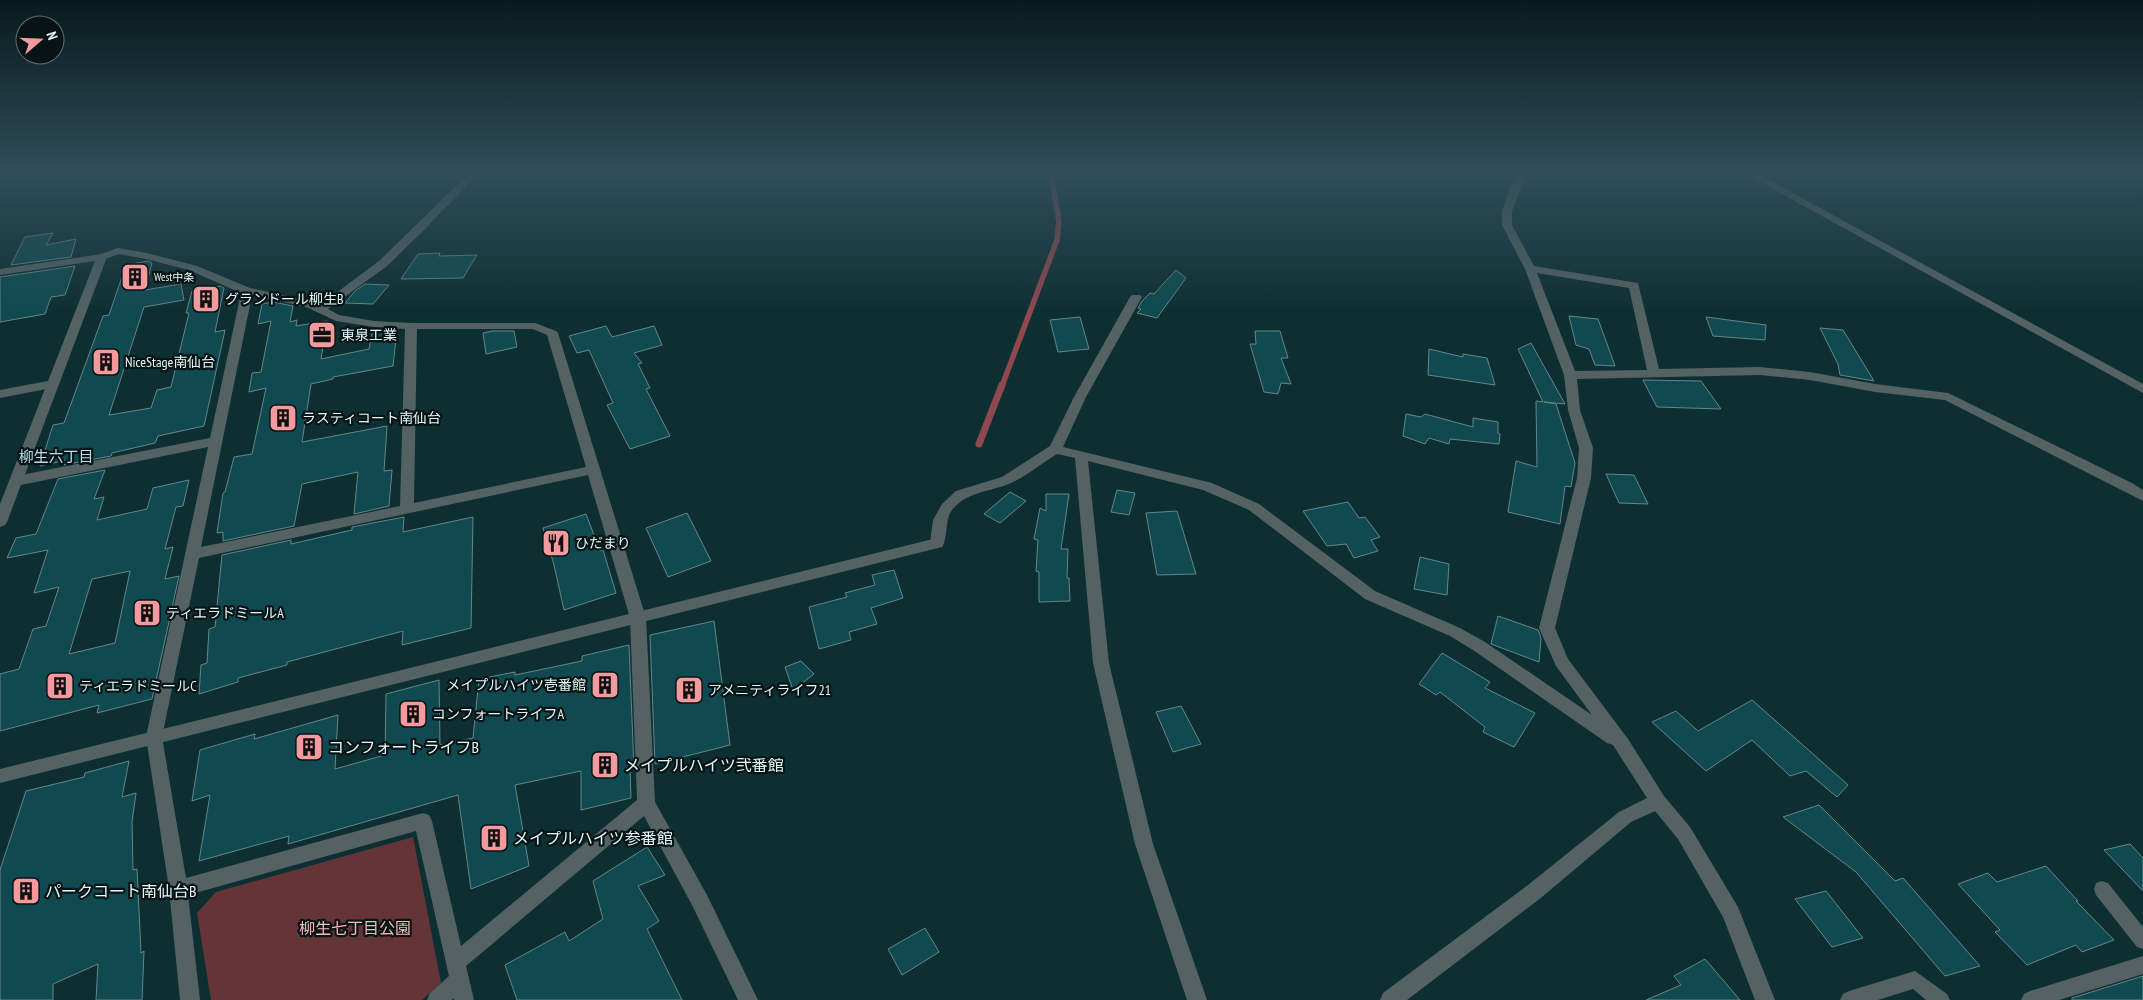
<svg xmlns="http://www.w3.org/2000/svg" width="2143" height="1000" font-family="'PT Sans Narrow','Noto Sans JP',sans-serif">
<rect width="100%" height="100%" fill="#0e2f32"/>
<path fill="#653437" d="M413,837L441,983L422,1000H211L197,913L216,892Z"/>
<g fill="none" stroke-linecap="round" stroke-linejoin="round">
<path stroke="#8f484e" stroke-width="5.5" d="M1002,386L1057,240L1059,222L1051,173"/>
<path stroke="#8f484e" stroke-width="7" d="M979,444L1002,385"/>
</g>
<path fill="#104a50" stroke="#65868a" fill-rule="evenodd" d="M53,233L46,245L76,239L71,257L11,265L25,237Z
M440,253L439,256L477,255L463,278L401,279L418,254Z
M148,261L152,263L145,290L181,284L184,300L144,307L109,415L151,408L157,390L171,387L189,313H186L192,291L220,286L224,288L215,332L225,330L204,426L158,436L155,443L112,453L111,456L64,465L66,460L40,466L53,425L64,423L103,316L109,315L126,265Z
M75,266L65,295L51,297L45,314L0,322V277Z
M1176,270L1186,278L1157,318L1137,313L1141,309L1138,308L1142,301L1150,293L1154,294Z
M365,284L389,285L373,304L345,303L355,291Z
M273,302L293,306L290,322L297,320L296,326L327,321L321,359L369,349L372,333L397,330L393,366L333,377V379L311,384L302,442L387,426L384,471L392,470L389,506L354,514L358,472L302,484L294,526L223,541V532L217,533L223,493L225,492L234,457L252,454L266,388L249,392L252,373L261,372L271,321L258,324L262,304Z
M1569,316L1598,319L1615,366L1595,365L1589,349L1576,345Z
M1080,317L1089,349L1058,352L1050,320Z
M1706,317L1766,325L1765,340L1713,336Z
M606,326L612,337L654,326L662,345L634,353L642,363L638,364L650,388L646,389L670,436L630,449L607,405L613,403L589,350L577,353L569,336Z
M1820,328L1843,330L1874,381L1840,375L1838,364Z
M492,331H514L517,347L486,354L483,333Z
M1255,331H1280L1288,358H1281L1291,384L1281,383L1278,394L1264,392L1250,344H1256Z
M1531,343L1565,404L1544,402L1556,404L1575,463L1571,487L1565,486L1560,524L1508,512L1516,461L1537,467L1536,401L1543,402L1518,349Z
M1429,349L1463,357V354L1487,358L1495,385L1428,375Z
M1643,380L1701,381L1721,409L1657,407Z
M1406,414L1421,417L1425,414L1473,427V418L1498,422V433L1500,434L1499,444L1450,439L1449,444L1429,438L1425,444L1403,436Z
M105,470L94,499L104,497L97,520L147,509L153,488L189,480L183,506L176,507L165,549L173,547L165,579L179,576L152,699L97,713L99,705L0,731V674L19,669L33,629L46,626L59,587L34,593L48,550L7,558L16,538L36,534L58,479ZM130,571L115,643L69,654L92,579Z
M1606,474L1634,475L1648,504L1619,503Z
M1117,490L1135,493L1129,515L1111,512Z
M1010,492L1026,501L1000,523L984,514Z
M1046,494H1069L1061,549H1068L1067,578H1069L1070,601L1039,602V572L1036,571L1038,540L1034,539L1040,508L1046,511Z
M1348,502L1359,518L1365,517L1380,537L1371,540L1378,551L1354,558L1346,544L1327,546L1303,511Z
M1177,511L1196,574L1157,575L1146,513Z
M687,513L711,561L668,577L646,528Z
M586,514L600,551L603,550L616,593L564,610L554,565L543,528Z
M404,517L403,532L473,517L471,628L402,645L403,631L287,662V665L238,678V682L199,694L201,665L207,663L209,629L215,627L222,555L291,540V544L352,530V527Z
M1420,557L1449,564L1447,595L1414,589Z
M894,570L903,598L871,608L877,624L849,632L851,640L819,649L809,607L847,597L845,593L875,585L872,575Z
M1498,616L1538,630L1541,638L1539,662L1491,644Z
M714,621L730,745L655,764L650,635Z
M629,645L634,769L630,770L631,798L581,810V771L515,785L529,866L471,889L458,795L288,844L289,836L199,861L210,795L192,801L200,750L255,734L254,739L338,715L335,769L385,755L386,694L439,680L440,745L473,738L479,679L515,672V675L582,661V656Z
M1442,653L1490,682L1485,688L1535,713L1514,747L1483,732L1485,727L1440,692L1436,695L1419,684Z
M801,661L814,674L793,690L785,667Z
M1752,700L1848,785L1837,797L1806,771L1790,776L1752,740L1706,771L1652,722L1676,711L1698,731Z
M1181,706L1201,744L1173,752L1156,712Z
M129,761L122,797L136,793L132,822L133,870L137,869L141,953L144,951L142,1000H96L98,964L53,984V1000H0V870L26,791L84,777L85,773Z
M1819,805L1895,881L1903,878L1980,966L1945,976L1856,872L1783,817Z
M2130,844L2143,858V891L2104,850Z
M647,847L665,875L638,886L659,921L647,929L682,1000H517L505,965L565,932L569,941L603,919L593,881Z
M2046,866L2078,901H2076L2114,940L2082,952L2076,945L2027,965L1995,932L2000,930L1958,884L1988,873L1997,882Z
M1826,891L1863,938L1832,947L1795,899Z
M925,928L939,952L902,975L888,949Z
M1705,959L1740,1000H1646L1681,985L1674,976Z
M2143,976V1000H2072V998Z"/>
<g fill="none" stroke-linecap="round" stroke-linejoin="round">
<path fill="#546264" fill-rule="evenodd" d="M2102,881L2108,883L2143,927V949L2137,947L2096,895L2094,889L2096,883Z
M2143,956V974L2059,1000H2021L2024,994L2030,991Z
M1915,971L1947,994L1950,1000H1926L1913,989L1878,1000H1840L1843,994L1849,991Z"/>
<path fill="#546264" fill-rule="evenodd" d="M469,173H479L424,230L387,266L328,309L339,315L374,321L411,323H535L556,331L558,333L646,618L655,802L707,895L758,1000H738L693,907L644,816L466,966L474,1000H454V998L452,1000H427L430,993L449,976L416,831L188,895L200,1000H180L169,889L146,737L208,447L16,486L11,484L9,481L11,478L16,476L210,438L241,293L189,270L146,259L119,254L102,260L97,257L98,255L118,248L147,253L197,266L250,288L310,301L320,305L379,261ZM252,295L306,307L336,321L374,327L405,329L400,506L201,547ZM417,329H533L547,335L586,467L414,503ZM588,475L630,618L637,800L461,946L432,821L429,815L423,813L186,878L162,737L199,558Z
M1516,173H1526L1512,211V225L1534,266L1638,283L1659,369L1760,367L1810,372L1875,384L1948,393L2132,483L2143,490V501L1945,400L1875,392L1810,380L1760,375L1577,379L1580,410L1593,448L1591,478L1555,628L1568,659L1628,739L1664,796L1690,827L1738,907L1775,1000H1755L1723,917L1678,839L1655,811L1631,822L1542,897L1407,1000H1380L1383,993L1528,885L1619,812L1647,798L1613,745L1607,743L1473,650L1450,636L1365,599L1249,510L1203,490L1088,461L1109,663L1153,844L1207,1000H1187L1135,844L1093,663L1075,458L1057,454C1042,463 1027,476 1011,483C991,492 967,491 952,510C944,521 949,535 942,547H932L930,543L933,520L942,504L956,491L1002,477L1050,446L1074,397L1130,297L1132,295H1140L1142,297L1086,397L1063,447L1212,483L1259,504L1375,591L1460,628L1485,642L1592,715L1556,666L1539,628L1577,478L1579,448L1568,410L1564,375L1525,269L1502,225V211ZM1537,273L1629,288L1647,370L1575,371Z
M1744,173H1756L2143,384V393Z
M53,380L57,381L59,384L57,387L0,398V390Z"/>
<path fill="#546264" fill-rule="evenodd" d="M102,254L107,257L7,522L5,525L0,527V504L95,261L0,275V269Z
M937,538L942,539L944,543L942,547L0,783V769Z"/>
</g>
<linearGradient id="sky" x2="0" y2="1"><stop stop-color="#081a1c"/><stop offset="0.55" stop-color="#304d5a"/><stop offset="1" stop-color="#304d5a" stop-opacity="0"/></linearGradient>
<rect width="2143" height="313" fill="url(#sky)"/>
<defs>
<symbol id="building-square" viewBox="-11 -11 22 22"><rect x="-9" y="-9" width="18" height="18" rx="4" fill="#f49a9f" stroke="#071416"/><path d="M-4-6H4V6H1V3H-1V6H-4ZM-2.5-4.3h1.7v1.8h-1.7ZM.8-4.3h1.7v1.8H.8ZM-2.5-1h1.7V.8h-1.7ZM.8-1h1.7V.8H.8Z" fill="#111"/></symbol>
<symbol id="office-square" viewBox="-11 -11 22 22"><rect x="-9" y="-9" width="18" height="18" rx="4" fill="#f49a9f" stroke="#071416"/><path d="M-6-3h4V-5.5h4V-3h4V5H-6ZM-1-4.5V-3h2v-1.5ZM-6 0V1H6V0Z" fill="#111"/></symbol>
<symbol id="restaurant-square" viewBox="-11 -11 22 22"><rect x="-9" y="-9" width="18" height="18" rx="4" fill="#f49a9f" stroke="#071416"/><path d="M-5-6h1v4h1v-4h1v4h1v-4h1v5L-1.5 .5V6h-2V.5L-5-1ZM5-6V6H3V1.5H1.5Q1.5-4 5-6Z" fill="#111"/></symbol>
</defs>
<g fill-rule="evenodd">
<use href="#building-square" x="119" y="261" width="32" height="32"/>
<use href="#building-square" x="190" y="283" width="32" height="32"/>
<use href="#office-square" x="306" y="319" width="32" height="32"/>
<use href="#building-square" x="90" y="346" width="32" height="32"/>
<use href="#building-square" x="267" y="402" width="32" height="32"/>
<use href="#restaurant-square" x="540" y="527" width="32" height="32"/>
<use href="#building-square" x="131" y="597" width="32" height="32"/>
<use href="#building-square" x="589" y="669" width="32" height="32"/>
<use href="#building-square" x="44" y="670" width="32" height="32"/>
<use href="#building-square" x="673" y="674" width="32" height="32"/>
<use href="#building-square" x="397" y="698" width="32" height="32"/>
<use href="#building-square" x="293" y="731" width="32" height="32"/>
<use href="#building-square" x="589" y="749" width="32" height="32"/>
<use href="#building-square" x="478" y="822" width="32" height="32"/>
<use href="#building-square" x="10" y="875" width="32" height="32"/>
</g>
<g text-anchor="middle" dominant-baseline="central" stroke-width="4.5" stroke-linejoin="round" paint-order="stroke">
<g font-size="11" fill="#e4f6f8" stroke="#071416" text-anchor="start">
<text x="154" y="277">West中条</text>
</g>
<g font-size="14" fill="#e4f6f8" stroke="#071416" text-anchor="start">
<text x="225" y="299">グランドール柳生B</text>
<text x="341" y="335">東泉工業</text>
<text x="125" y="362">NiceStage南仙台</text>
<text x="302" y="418">ラスティコート南仙台</text>
<text x="575" y="543">ひだまり</text>
<text x="166" y="613">ティエラドミールA</text>
<text x="586" y="685" text-anchor="end">メイプルハイツ壱番館</text>
<text x="79" y="686">ティエラドミールC</text>
<text x="708" y="690">アメニティライフ21</text>
<text x="432" y="714">コンフォートライフA</text>
</g>
<g font-size="15" fill="#b9dce1" stroke="#071416">
<text x="56" y="456">柳生六丁目</text>
</g>
<g font-size="16" fill="#e4f6f8" stroke="#071416" text-anchor="start">
<text x="328" y="747">コンフォートライフB</text>
<text x="624" y="765">メイプルハイツ弐番館</text>
<text x="513" y="838">メイプルハイツ参番館</text>
<text x="45" y="891">パークコート南仙台B</text>
</g>
<g font-size="16" fill="#f8b7b9" stroke="#071416">
<text x="355" y="928">柳生七丁目公園</text>
</g>
</g>
<g transform="translate(40 40) rotate(71)"><circle r="24" fill="#071416" stroke="#5f6e70"/>
<path d="M0-4L9 19L0 12L-9 19Z" fill="#f49a9f"/>
<text y="-8" font-size="14" font-weight="bold" text-anchor="middle" fill="#e4f6f8">N</text>
</g>
</svg>
